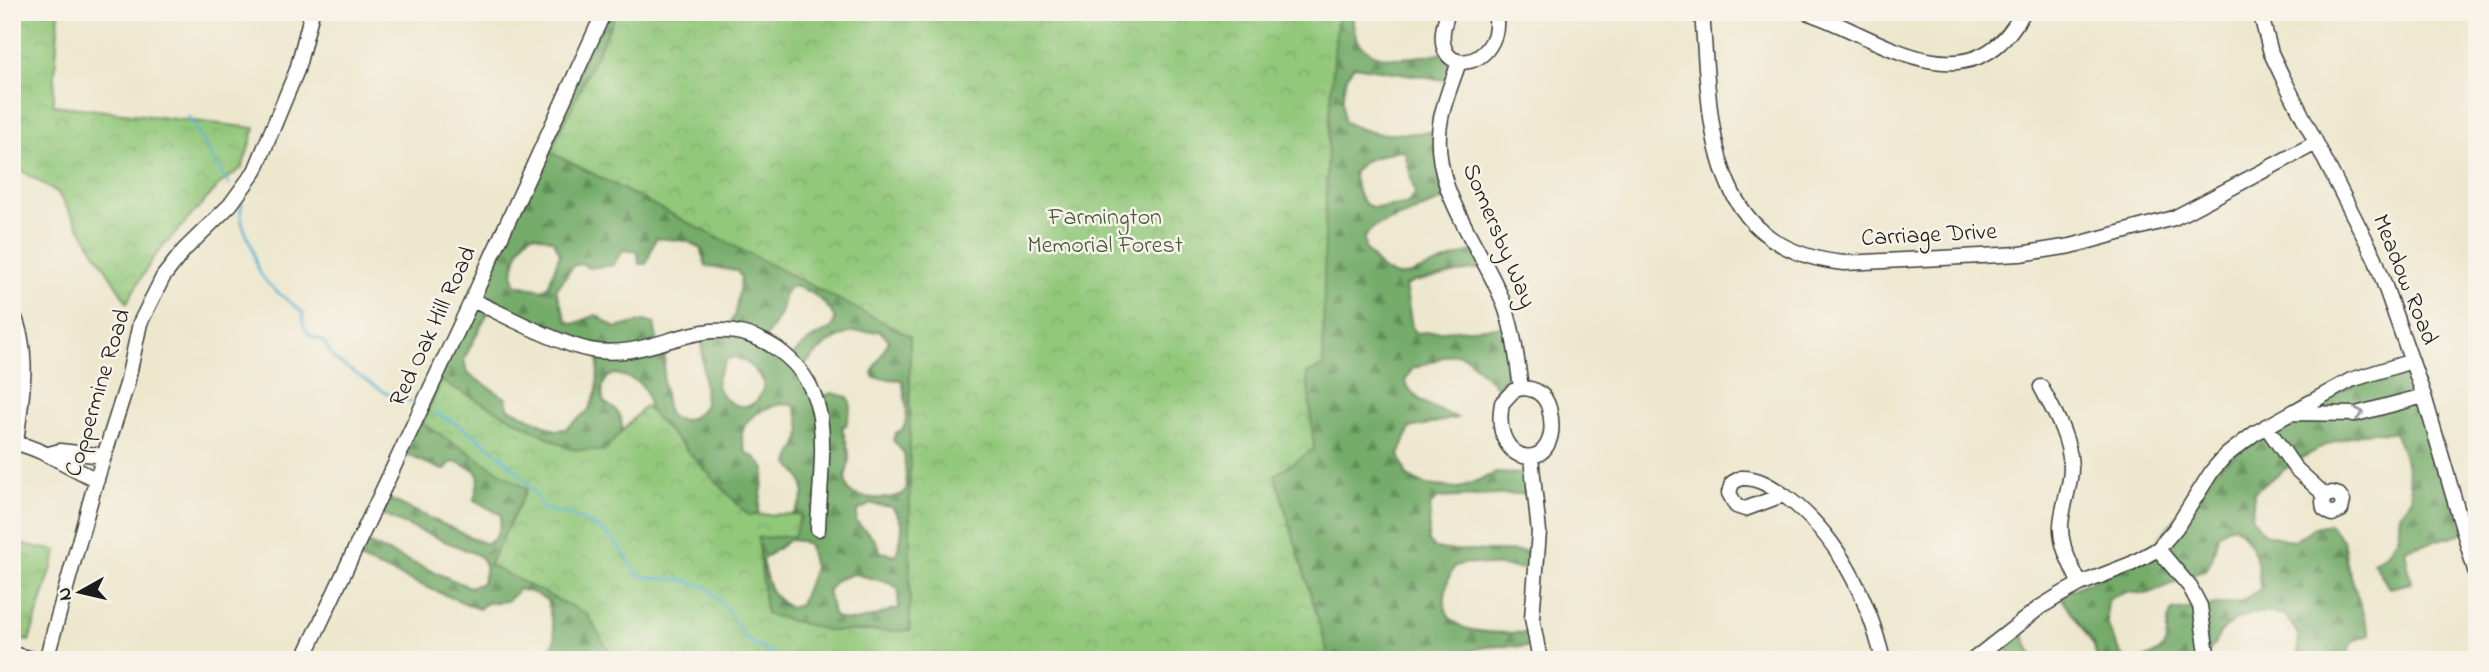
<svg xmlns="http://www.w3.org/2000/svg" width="2489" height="672" font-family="'Indie Flower',sans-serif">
<defs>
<pattern id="forest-firs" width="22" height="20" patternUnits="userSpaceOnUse" patternTransform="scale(1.75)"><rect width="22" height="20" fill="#75ac6a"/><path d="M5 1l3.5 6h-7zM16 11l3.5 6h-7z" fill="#5f8b56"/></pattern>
<pattern id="park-crowns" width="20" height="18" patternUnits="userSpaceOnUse" patternTransform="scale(1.75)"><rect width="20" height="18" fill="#92c87a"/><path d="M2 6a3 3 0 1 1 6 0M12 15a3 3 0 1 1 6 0" fill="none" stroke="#7dab69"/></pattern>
</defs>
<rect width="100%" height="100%" fill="#f7f3e8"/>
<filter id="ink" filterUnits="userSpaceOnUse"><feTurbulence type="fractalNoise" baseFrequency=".0143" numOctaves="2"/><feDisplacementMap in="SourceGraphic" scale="14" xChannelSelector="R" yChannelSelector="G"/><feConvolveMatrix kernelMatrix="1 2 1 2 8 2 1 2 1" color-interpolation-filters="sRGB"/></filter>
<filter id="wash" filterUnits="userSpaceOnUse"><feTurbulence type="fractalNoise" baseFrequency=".00686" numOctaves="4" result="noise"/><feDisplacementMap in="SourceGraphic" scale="28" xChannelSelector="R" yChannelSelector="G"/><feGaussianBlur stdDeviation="1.57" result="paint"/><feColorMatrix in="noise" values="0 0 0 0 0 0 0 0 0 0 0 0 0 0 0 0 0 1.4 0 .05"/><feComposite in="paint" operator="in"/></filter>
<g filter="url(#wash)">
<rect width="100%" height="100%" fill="#ede7ce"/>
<path fill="url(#forest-firs)" stroke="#486443" stroke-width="2" fill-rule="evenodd" d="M604,12H1353C1349,70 1407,60 1445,52L1451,58L1452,81L1354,66C1341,81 1342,101 1344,121C1378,141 1403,132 1440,132L1451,197L1374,227L1364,237L1365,249L1383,270L1396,276L1411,274L1477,249L1486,267L1414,282L1405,286L1412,327L1415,333L1512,326L1521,388L1506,396L1466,357L1456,354L1446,356L1412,369L1405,381C1414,403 1437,409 1457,418L1410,428L1399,455L1407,476L1425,485L1459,488L1496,473L1533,474L1536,493L1438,498L1431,504L1428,541L1435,548L1447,550L1539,552L1537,570L1467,563L1455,566C1448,576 1447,584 1445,597C1441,641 1503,631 1533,633L1536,647C1515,646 1469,642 1458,660H515L551,651L555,637L547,600L534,593L519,589L507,601L486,603L479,609L352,556L360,540L469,587L481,584C486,572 489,565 478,555L373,511L381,495L483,543C497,545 501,527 501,515L474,500L479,478L475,470L457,462L450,463L445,470L440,469L401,452ZM1398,150L1405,152L1415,194L1407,204C1368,209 1362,214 1353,173L1364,161ZM533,234L553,240L560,253L548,287L542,290L516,285C508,274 519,240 533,234ZM656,238L687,241L700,248L706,266L737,271L741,277L735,315L727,329L701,332L705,404C697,418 682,426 668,414L663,381L666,343L658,345L654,323L643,321L616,328L596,315L574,324L567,321L556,290L574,265L583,264L588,268L613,265L623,250L638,252L639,264H646ZM791,286C810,288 828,303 835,319L831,329L812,338L789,358L764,341L780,314L785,293ZM490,309L599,350L597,391L589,410L565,429L555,430L508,408L506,398L467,373L464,359ZM880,331L889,340L872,373L874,378L902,380C905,396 910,415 903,429L896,433L893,440L904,453L907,488L903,494C888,500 864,500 849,492C841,473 849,474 849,457C849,446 844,438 842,427L846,425L851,406L848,397L832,393L814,399L799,370L826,344L850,332ZM733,357C748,360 755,370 764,382C759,425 714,402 717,380C718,374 723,366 726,360ZM616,374C650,383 645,388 651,420L623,437C621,417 623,413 604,402C600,390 603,376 616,374ZM782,404L794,405C798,417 804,430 799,441C795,450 791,454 789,464C818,491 799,507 780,530L757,520L765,469L756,458L746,453C745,448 742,441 742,435C744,416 766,407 782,404ZM871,504L892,507C907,525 902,534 896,555L881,552L874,538L856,522L857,511ZM789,540L801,541L809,546L814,568L800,605L790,608C769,596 767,583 762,560ZM854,574L891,583L899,590L898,608C879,614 851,629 833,615L828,590L836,580Z
M2412,361L2464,533L2405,549L2411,583L2389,588L2373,561L2387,554L2398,537L2400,514L2412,498L2406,462L2394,432C2385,433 2375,431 2366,433C2324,440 2287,466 2254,492L2252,518L2264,534L2294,541L2315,527L2329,524L2343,540L2347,564L2370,635L2353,641L2349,648L2350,660H2298V634L2285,615C2261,609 2235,614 2220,634C2215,641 2211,652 2204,656C2188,664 2155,660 2137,660C2143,658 2153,656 2159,652C2172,642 2163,623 2172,611L2240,602L2260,589C2258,560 2257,547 2235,526L2227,528L2218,535L2212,559L2205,570L2147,594L2126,592L2109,599C2102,622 2113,640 2124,658L2128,660H2097L2094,646L2060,595L2144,558L2212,471L2304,405Z
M2018,624L2035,660H2013L2002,637Z"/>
<path fill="url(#park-crowns)" stroke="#57724b" stroke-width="2" d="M12,12H59L53,105L255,128L242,168L221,183L153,258L127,302L57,192L12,165Z
M617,12H1338C1326,129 1324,248 1323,366L1307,374L1314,449L1275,475L1330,660H614L588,615L489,565L527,489L422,423L441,381L570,449L604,451L645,406L748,515L801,514L794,536L758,538L766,614L830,631H910V336L550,152Z
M12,542L57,551L29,641L12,637Z"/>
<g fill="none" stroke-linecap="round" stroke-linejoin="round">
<path stroke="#56b2d4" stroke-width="2.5" d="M188,116L229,185
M242,203C238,220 245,230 251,245C255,254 254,262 259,271C268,289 289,299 303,313V323L306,330L311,336L323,341L335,360L386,393L412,402
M434,413C472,428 527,471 543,509C565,512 593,522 610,537C619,544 631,566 641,577L683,580L707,587L726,608L744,637L757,646L788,660"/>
</g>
</g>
<g filter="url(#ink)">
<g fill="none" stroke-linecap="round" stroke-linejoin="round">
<defs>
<path id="minor" d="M1448,12C1421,86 1507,70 1495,12
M1702,12C1711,120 1704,250 1845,263L2020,254L2071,246L2174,218L2316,143
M1806,12C1865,30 1945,95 2001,42C2010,34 2017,22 2024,12
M2260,12L2271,53L2282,76L2375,258L2424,396L2477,577
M1459,62C1453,80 1445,99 1441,118C1427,187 1481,244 1504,304C1514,331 1517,360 1521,388
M472,300C505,315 556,343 590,350C633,358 665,338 704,332C757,324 808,359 819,412C826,445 819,494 818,529
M12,311C32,353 21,398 16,443
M2041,387C2055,413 2070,438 2071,468C2071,485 2064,501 2062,517C2057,541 2070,563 2080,584
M1521,388C1535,388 1545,394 1549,408C1566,475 1489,472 1502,403L1513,391Z
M2293,413L2356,414L2424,396
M2266,426L2295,468L2326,496L2323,502L2324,509L2332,514L2341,510L2343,501L2339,495L2332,493L2326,496
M12,442C43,449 69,467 97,480
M49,454L60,451L104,456
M1531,457L1539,532L1532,618L1540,660
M1783,495L1745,509L1736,506L1729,493L1732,483L1741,478C1758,477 1772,487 1785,496C1838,535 1868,598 1883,660
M2158,549L2190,587L2200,606L2208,660
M12,654L37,660
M46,660L94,488L127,384L140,323L163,277L184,250L230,205L255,171L297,70L312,12
M303,660L472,300L604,12
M1973,660L2039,608L2060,595L2080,584L2131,564L2158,549L2176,528L2212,471L2224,457L2255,433L2351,380L2412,361"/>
</defs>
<use href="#minor" stroke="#3b3a37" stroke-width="17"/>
<use href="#minor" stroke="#fff" stroke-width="14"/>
</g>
<defs><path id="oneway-chevron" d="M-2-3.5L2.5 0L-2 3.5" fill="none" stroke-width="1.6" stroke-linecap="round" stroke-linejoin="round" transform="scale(1.75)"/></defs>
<use stroke="#999" href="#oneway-chevron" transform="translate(2359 413) rotate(-10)"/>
</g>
<g text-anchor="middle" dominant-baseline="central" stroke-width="5" stroke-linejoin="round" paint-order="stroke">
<g font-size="24" fill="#45583d" stroke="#f7f3e8">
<text x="1105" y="218">Farmington<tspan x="1105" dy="28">Memorial Forest</tspan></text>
</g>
<g font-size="24" fill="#1c1c1c" stroke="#f7f3e8">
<text transform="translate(1498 236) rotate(67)">Somersby Way</text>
<text transform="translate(1929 236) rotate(-3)">Carriage Drive</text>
<text transform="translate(2404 280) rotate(68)">Meadow Road</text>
<text transform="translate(434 327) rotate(-65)">Red Oak Hill Road</text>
<text transform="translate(99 393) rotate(-73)">Coppermine Road</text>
</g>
</g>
<rect width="2489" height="672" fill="none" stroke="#f7f3e8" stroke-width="42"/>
<g transform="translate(80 592) rotate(262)" stroke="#f7f3e8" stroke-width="5" paint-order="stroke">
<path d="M0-5L12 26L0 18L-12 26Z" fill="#1c1c1c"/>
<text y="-10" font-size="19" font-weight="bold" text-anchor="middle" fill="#1c1c1c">N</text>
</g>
</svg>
